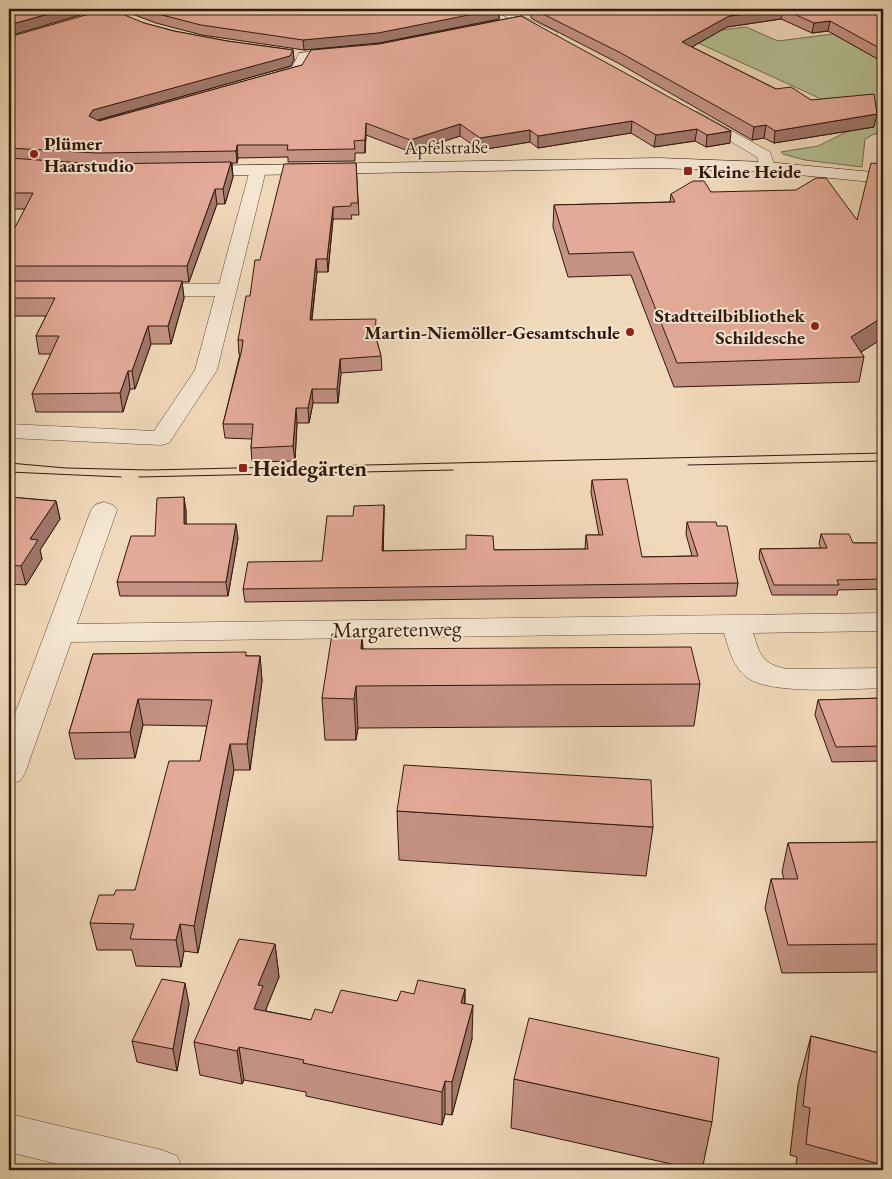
<svg xmlns="http://www.w3.org/2000/svg" width="892" height="1179" font-family="'EB Garamond',serif">
<rect width="100%" height="100%" fill="#f0d9ba"/>
<filter id="stains"><feTurbulence type="fractalNoise" baseFrequency=".004" numOctaves="4"/><feColorMatrix values="0 0 0 0 .2 0 0 0 0 .09 0 0 0 0 .02 0 0 0 .5 -.17"/></filter>
<radialGradient id="worn" r=".72"><stop offset=".6" stop-color="#630" stop-opacity="0"/><stop offset="1" stop-color="#630" stop-opacity=".3"/></radialGradient>
<path fill="#b5c094" stroke="#736c50" d="M639,16L712,31L746,27L778,41L833,34L883,62V134H874L865,139L862,167L805,160L783,154L781,152L818,146L861,125L817,97Z"/>
<g fill="none" stroke-linecap="round" stroke-linejoin="round">
<defs>
<path id="street" d="M492,9H507L556,32L557,35L551,39L546,38Z
M345,49L352,53L350,56L310,60C305,76 288,78 273,82L266,78L268,75L293,66L299,53Z
M698,112L770,152L775,167L773,170H761L757,157L693,119L691,116L693,113Z
M258,165L264,167L266,170L217,370L169,443L161,445L9,438V424L154,431L195,370L215,296H147L140,294L137,290L140,286L147,284H219L250,170L252,167Z
M104,502L113,505L117,510L77,624L883,613V631L753,633C760,655 762,664 787,669L883,668V688C851,689 780,694 753,681C735,673 729,650 724,633L71,642L25,773L20,781L9,784V730L91,510L95,505Z
M9,1114L162,1150L177,1156L183,1170H82L9,1152Z"/>
<path id="secondary" d="M659,158L767,162L883,173V183L767,172L659,168L195,176L189,174L187,171L189,168L195,166Z"/>
</defs>
<use href="#street" stroke="#614838" stroke-width="1"/>
<use href="#secondary" stroke="#31180c" stroke-width="1"/>
<use href="#street" fill="#f5e6d2" fill-rule="evenodd"/>
<use href="#secondary" fill="#f5e6d2" fill-rule="evenodd"/>
<path stroke="#31180c" stroke-width="1" d="M9,463L66,468L150,470L883,453
M688,465L883,461
M9,472L121,477
M139,477L453,470"/>
</g>
<path fill="#c49284" stroke="#31180c" d="M119,9H499V19L379,43L304,50L202,35L156,23Z
M531,9H883V62L828,31L812,33L781,19L727,27L692,47L776,89L811,100L874,127L774,143L764,138L752,140L618,63L531,18Z
M521,16L730,143L706,147L695,141L654,147L631,133L538,148L530,142L480,150L460,136L411,152L366,135L365,153H355V161L288,162V157L238,158L237,163H232L233,177L225,204H217L189,282H182L184,298L171,344H151L135,389H130L123,412H36L32,394L51,354H39L36,336L46,316H9V239L25,209H9V37L144,23L174,31L227,41L293,50L294,60L291,66L98,120L99,121L379,44Z
M356,163L359,215H351L352,219H333L328,272H317L312,320L376,333V338L381,356L382,370L341,373L338,403H313L309,423H297L295,461L252,462L251,448L252,439L225,438L223,424L240,354H239L238,340L260,260Z
M883,164V338L861,352L864,357L859,382L674,387L631,275L568,277L553,227L554,205L670,202L671,194L711,192L857,220Z
M592,480L642,557L692,556L686,534L687,522L738,583L736,596L245,602L243,589L322,561L353,516L384,505L383,551L585,549L586,535H599L591,492Z
M9,497L56,501L60,519L40,550L42,559L26,585L9,584Z
M186,510V524L238,538L228,596H120L117,582L155,536Z
M821,534L853,543H883V589L838,590L837,595H772L759,558L760,549L821,548L819,544Z
M362,634L363,649L700,684L694,726L358,728L356,740H325L322,698Z
M93,654L260,656L262,681L250,770H234L198,953L184,951L181,967L136,966L132,950H97L90,923L114,895L135,890L200,761L207,726L143,725L135,758L75,759L69,733Z
M883,698V761L832,762L815,715L818,700Z
M397,811L653,827L646,876L399,860Z
M883,842V972L782,973L765,908L771,879H784L782,872L788,843Z
M275,944L279,977L266,1009V1011L311,1020L332,1013L397,1001L414,994L465,989V1004L472,1039L452,1115L445,1114L442,1125L306,1096V1092L244,1080L242,1084L200,1075L194,1042Z
M189,1004L177,1071L137,1062L132,1041Z
M811,1036L883,1054V1170H795L797,1157L790,1155L798,1085Z
M514,1079L712,1122L702,1170H698L511,1128Z"/>
<path fill="#a0776b" stroke="#31180c" d="M66,9H98L97,10L9,36V25Z
M499,9V19L379,43L304,50L303,40Z
M783,9L781,19L727,27L681,53L682,42L729,16Z
M830,21L828,31L812,33L814,23Z
M293,50L294,60L291,66L94,121L89,116L93,110Z
M877,114L874,127L774,143L775,131Z
M632,121L631,133L538,148V136Z
M366,123V135L365,153V140Z
M460,124V136L411,152L410,140Z
M766,125L764,138L752,140L754,127Z
M697,129L695,141L654,147L656,135Z
M530,130V142L480,150V138Z
M731,131L730,143L706,147L707,135Z
M237,145L238,158L237,163L236,151Z
M231,162L233,177L225,204L223,189Z
M215,189L217,204L189,282L187,266Z
M333,207V219L328,272L327,259Z
M316,259L317,272L310,333V320Z
M182,281L184,298L171,344L168,326Z
M883,317V338L852,358L851,337Z
M148,326L151,344L135,389L132,371Z
M340,359L341,373L338,403L337,389Z
M128,371L130,389L123,412L120,393Z
M312,389L313,403L309,423L308,408Z
M296,408L297,423L295,461L293,446Z
M184,497L186,510V538L184,524Z
M56,501L60,519L40,550L42,559L26,585L21,566L30,539Z
M384,505V518L383,564L382,551Z
M236,524L238,538L228,596L226,582Z
M362,634L364,676L361,649Z
M260,656L262,681L250,770L247,744Z
M356,686L358,728L356,740L354,699Z
M138,699L143,725L135,758L130,732Z
M230,744L234,770L198,953L194,926Z
M180,924L184,951L181,967L176,940Z
M275,944L279,977L266,1009L267,1019L254,1009L258,985Z
M185,983L189,1004L177,1071L173,1049Z
M465,989L464,1023L461,1003Z
M473,1005L472,1039L452,1115V1082Z
M239,1047L244,1080L242,1084L237,1051Z
M445,1081V1114L442,1125V1092Z"/>
<path fill="#e4aa99" stroke="#31180c" d="M9,9H66L9,25Z
M106,9H110L144,23L174,31L227,41L293,50L290,56L93,110L89,116L99,121L302,65L311,50L379,44L521,16L731,131L707,135L697,129L656,135L632,121L538,136L530,130L480,138L460,124L410,140L366,123L365,140L354,141L355,149L287,150L288,145H237L236,151L97,153L9,148V37Z
M143,9H499L378,33L303,40L201,25L154,13Z
M533,9H883V50L830,21L814,23L783,9L729,16L682,42L776,89L791,87L811,100L874,94L877,114L775,131L766,125L754,127L619,52Z
M9,158L97,164L231,162L223,189H215L187,266H9V239L33,193H9Z
M356,163L358,203H351V206L333,207L327,259H316L310,320L376,319L375,334L381,356L340,359L337,389H312L308,408H296L293,446L251,448L253,424H223L242,349L243,340H238L246,296H250L255,260H260L284,164Z
M871,163L883,164V301H879L883,307V317L851,337L864,357L677,363L633,252L569,254L554,205L675,202L671,194L693,181H704L711,192L796,190L816,178H826L857,220Z
M9,281H182L168,326H148L132,371H128L120,393L32,394L59,336H36L55,298H9Z
M627,479L642,557L698,556L687,522H716L717,526H727L738,583L243,589L248,562L322,561L327,516H353L354,506L384,505L382,551L466,549V535L493,536L494,550L588,549L586,535H603L592,480Z
M9,497L56,501L30,539L38,540L21,566L9,565Z
M184,497V524H236L226,582H117L131,536H155L157,498Z
M821,534H849L853,543H883V579L837,580L839,585H774L760,549L827,548Z
M332,634H362L361,649L691,647L700,684L356,686L354,699L322,698Z
M246,652V656H260L247,744H230L194,926L180,924L176,940L130,939L134,924L90,923L99,895H114L116,890H135L169,761H200L212,700L138,699L130,732L69,733L93,654Z
M883,698V746L836,747L818,700Z
M404,765L651,780L653,827L397,811Z
M883,842V920H882L883,922V944L788,945L771,879H798L788,843Z
M239,939L275,944L258,985L263,986L254,1009L311,1020L315,1009L332,1013L341,990L397,1001L401,991L414,994L418,980L465,989L461,1003L473,1005L452,1082L445,1081L442,1092L303,1063L304,1060L239,1047L237,1051L194,1042Z
M162,979L185,983L173,1049L132,1041Z
M529,1018L719,1058L712,1122L514,1079Z
M811,1036L883,1054V1165L806,1144L810,1108L803,1106Z"/>
<g fill="#8f2418" stroke="#f5e6d2" stroke-width="2">
<circle cx="34" cy="154" r="5"/>
<rect x="683" y="166" width="10" height="10" rx="2.5"/>
<circle cx="815" cy="326" r="5"/>
<circle cx="630" cy="332" r="5"/>
<rect x="238" y="463" width="10" height="10" rx="2.5"/>
</g>
<g text-anchor="middle" dominant-baseline="central" stroke-width="4" stroke-linejoin="round" paint-order="stroke">
<g font-size="19" font-weight="bold" fill="#31180c" stroke="#f5e6d2" text-anchor="start">
<text x="44" y="143">Plümer<tspan x="44" dy="22">Haarstudio</tspan></text>
<text x="698" y="171">Kleine Heide</text>
<text x="805" y="315" text-anchor="end">Stadtteilbibliothek<tspan x="805" dy="22">Schildesche</tspan></text>
<text x="620" y="332" text-anchor="end">Martin-Niemöller-Gesamtschule</text>
</g>
<g font-size="19" fill="#31180c" stroke="#f5e6d2">
<text transform="translate(446 147) rotate(-1)">Apfelstraße</text>
</g>
<g font-size="22" font-weight="bold" fill="#31180c" stroke="#f5e6d2" text-anchor="start">
<text x="253" y="468">Heidegärten</text>
</g>
<g font-size="22" fill="#31180c" stroke="#f5e6d2">
<text transform="translate(397 629) rotate(-1)">Margaretenweg</text>
</g>
</g>
<rect width="892" height="1179" fill="none" stroke="#f0d9ba" stroke-width="30"/>
<rect x="10" y="10" width="872" height="1159" fill="none" stroke="#31180c" stroke-width="2.5"/>
<rect x="15" y="15" width="862" height="1149" fill="none" stroke="#31180c"/>
<rect width="100%" height="100%" filter="url(#stains)"/>
<rect width="100%" height="100%" fill="url(#worn)"/>
</svg>
